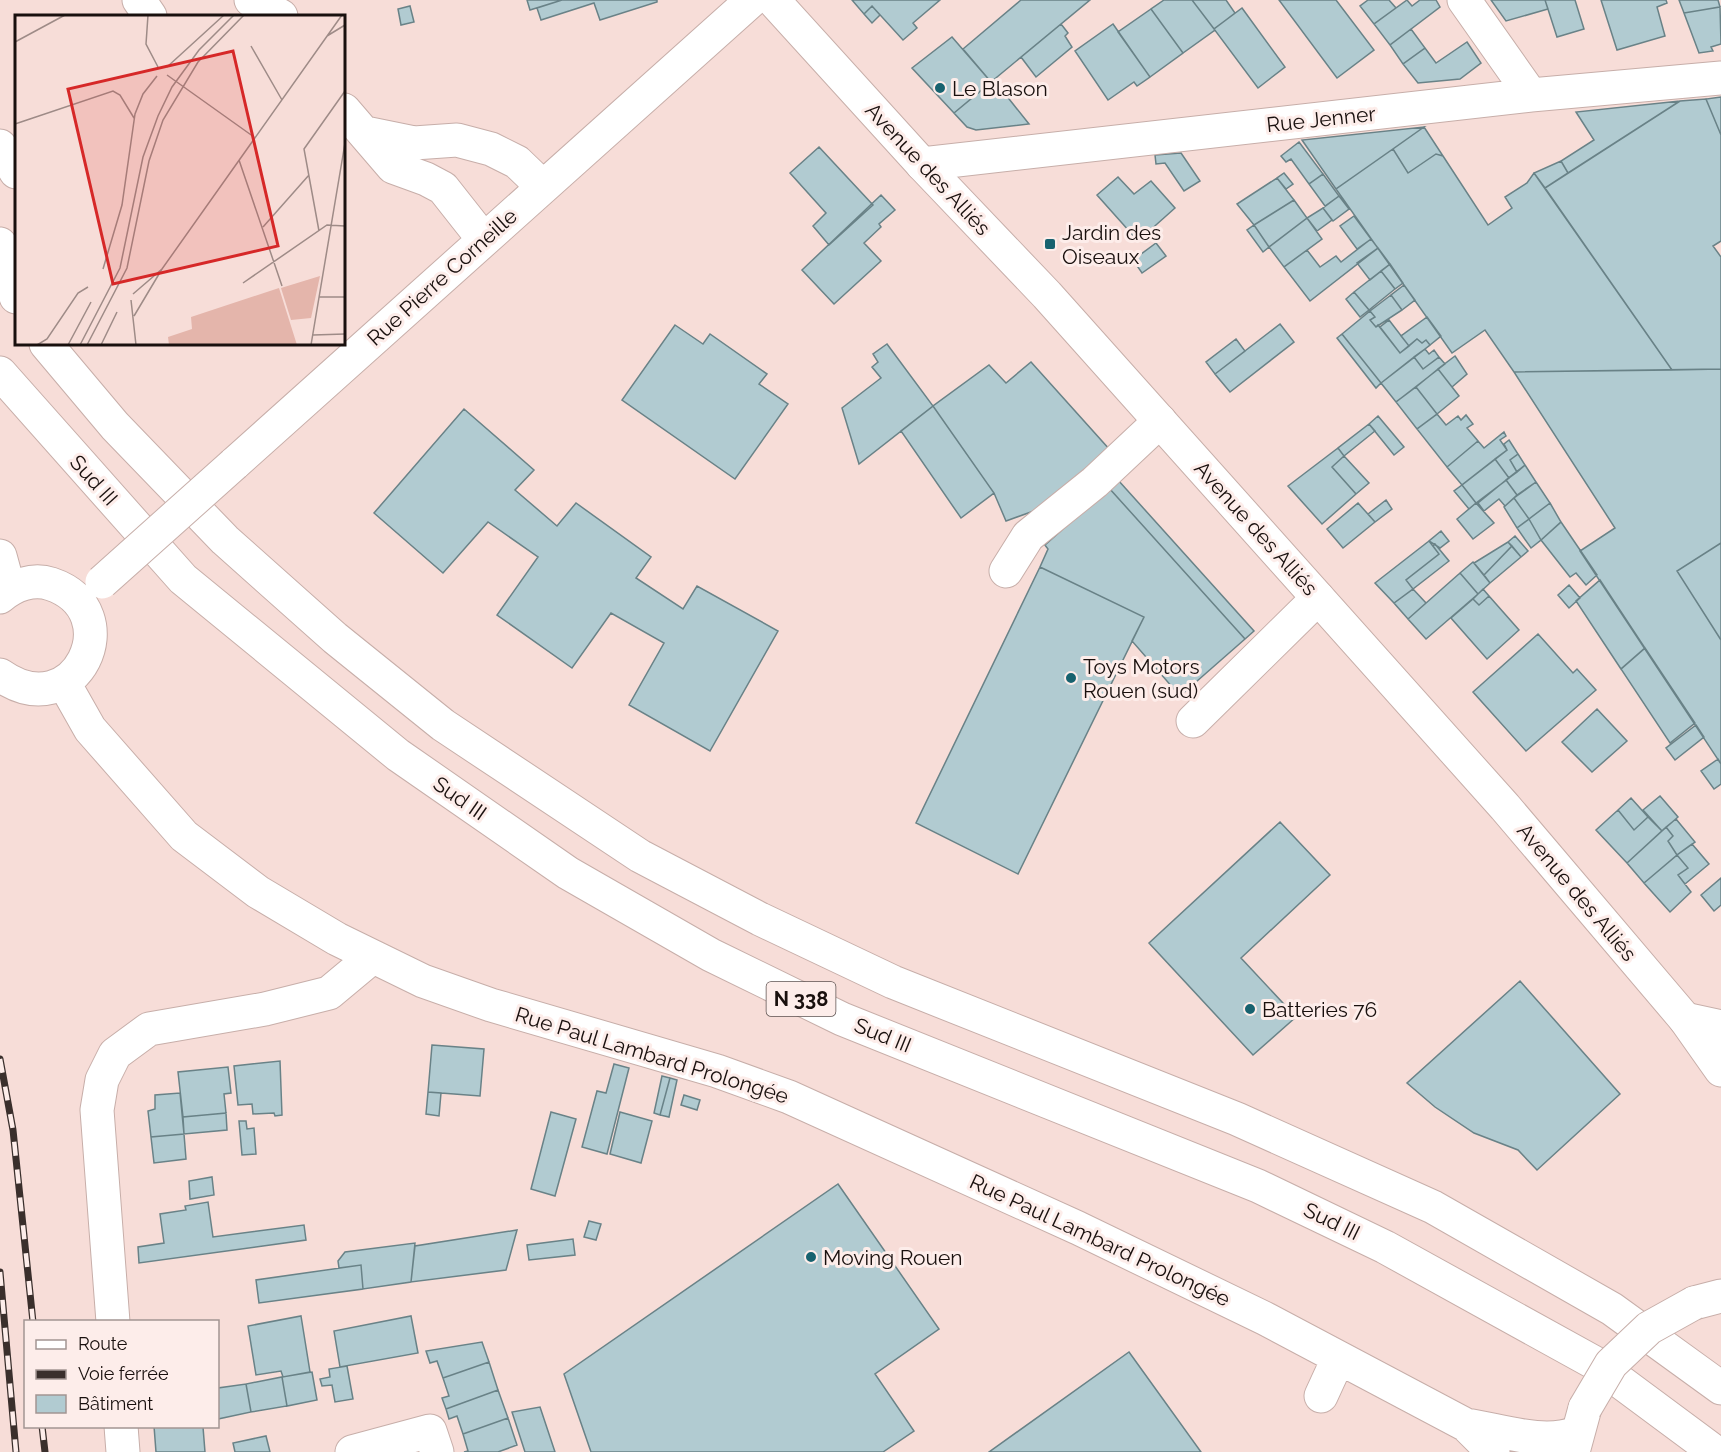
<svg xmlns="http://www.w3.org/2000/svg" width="1721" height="1452" font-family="Raleway,sans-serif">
<rect width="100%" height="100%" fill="#f7ddd8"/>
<path fill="#b1cbd1" stroke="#698287" stroke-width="1.5" d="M527,0H562L530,10Z
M562,0H657V2L600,20L594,3L541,20L537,8Z
M852,0H940L913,23L917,28L903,40L872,6L864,14Z
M1021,0H1090L991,82L963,49Z
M1164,0H1192L1215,30L1183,53L1151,9Z
M1192,0H1226L1235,13L1214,29Z
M1279,0H1336L1374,50L1337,78Z
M1368,0H1389L1396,8L1374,24L1360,6Z
M1407,0L1412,6L1420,0H1436L1440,7L1390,45L1374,24Z
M1491,0H1545L1548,9L1506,21Z
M1545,0H1575L1584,29L1557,37Z
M1601,0H1666L1667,3L1657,7L1665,36L1617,50Z
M1679,0H1718L1720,7L1684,13Z
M410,6L414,22L401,25L398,9Z
M872,6L880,15L872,23L864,14Z
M1720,7L1721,44L1711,47L1713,51L1699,53L1684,13Z
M1242,8L1285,67L1258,88L1214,29Z
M1151,9L1183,53L1150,77L1118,32Z
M1061,24L1068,33L1065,36L1072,47L1036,77L1021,57Z
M1113,24L1150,77L1137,86L1134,82L1108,100L1075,51Z
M1411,29L1425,48L1403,64L1390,45Z
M952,37L991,82L954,113L912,68Z
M1467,42L1481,63L1460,79L1418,83L1403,64L1425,48L1436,63Z
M994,80L1029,124L976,130L967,127L954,113Z
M1721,97V135L1706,99Z
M1706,99L1721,135V241L1713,246L1721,257V369L1672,370L1545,188L1680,101Z
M1680,101L1568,173L1561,161L1594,140L1576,112Z
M1424,127L1443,156L1436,154L1408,173L1393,149Z
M1424,127L1336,189L1302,140Z
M1299,142L1323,174L1309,184L1291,159L1286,162L1281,156Z
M819,147L873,205L829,245L813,226L826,213L790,173Z
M1393,149L1408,173L1436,154L1443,156L1488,225L1512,208L1505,197L1527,183L1534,173L1672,370L1514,372L1485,330L1452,353L1336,189Z
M1181,153L1200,181L1184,191L1165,163L1156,164L1155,155Z
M1561,161L1568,173L1545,188L1534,173Z
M1284,173L1293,184L1286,189L1277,178Z
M1323,174L1339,196L1325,206L1309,184Z
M1118,177L1134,194L1151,181L1175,208L1138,241L1097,195Z
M1277,178L1294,200L1254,225L1237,204Z
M881,195L895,210L879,224L881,227L864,243L881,261L834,304L802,270Z
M1339,196L1349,209L1333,221L1323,208Z
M1294,200L1307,218L1269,247L1254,225Z
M1323,208L1332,220L1317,231L1307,218Z
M1354,216L1371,239L1357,249L1340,226Z
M1307,218L1322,239L1284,267L1269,247Z
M1254,225L1269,247L1263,252L1247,230Z
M1371,239L1378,248L1310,301L1284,267L1307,250L1320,267L1336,256L1341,262Z
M1156,243L1166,256L1142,273L1133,260Z
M1378,248L1390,264L1370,280L1357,263Z
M1390,264L1403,283L1395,289L1381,271Z
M1381,271L1395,289L1369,310L1354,292Z
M1404,285L1415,300L1402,310L1391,295Z
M1354,292L1369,310L1360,317L1346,299Z
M1391,295L1402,310L1376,327L1370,320L1375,317L1370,311Z
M1370,311L1375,317L1370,320L1376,327L1378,325L1400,353L1417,339L1422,343L1426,340L1430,345L1381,383L1342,334Z
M1427,317L1441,336L1430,345L1426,340L1422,343L1417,339L1409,346L1401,336Z
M1389,320L1409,346L1400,353L1380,327Z
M1280,324L1294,342L1230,392L1215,374Z
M675,325L703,344L710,334L767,374L759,384L788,404L735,479L622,400Z
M1342,334L1381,383L1376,388L1337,338Z
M1236,339L1245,351L1215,374L1206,362Z
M887,344L933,406L859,464L842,408L881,378L872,367L878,362L873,354Z
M1425,349L1429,354L1434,350L1439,357L1423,369L1414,357Z
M1455,356L1467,374L1452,387L1438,369Z
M1414,357L1423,369L1439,357L1445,364L1396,402L1381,383Z
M1031,362L1110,450L1042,508L1006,521L994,493L933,406L989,365L1006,383Z
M1438,369L1459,396L1437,414L1416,387Z
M1721,369V543L1677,571L1721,640V764L1580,551L1615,528L1514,372Z
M1416,387L1437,414L1417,429L1396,402Z
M933,406L994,493L961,518L901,431Z
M464,409L534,470L515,490L557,526L576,503L651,557L636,578L683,609L697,586L778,631L710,751L629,705L664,643L611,613L572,668L497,615L538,557L488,522L443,573L374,513Z
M1437,414L1446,425L1458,416L1461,420L1466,415L1473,424L1467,428L1478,441L1447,467L1417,429Z
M1378,416L1404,447L1394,455L1369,424Z
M1369,424L1375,431L1344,456L1338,448Z
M1504,432L1506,436L1500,440L1507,450L1462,485L1447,467L1478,441L1484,448Z
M1509,440L1518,454L1510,460L1517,472L1509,478L1495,459L1507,450L1504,444Z
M1338,448L1344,456L1332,467L1356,494L1322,524L1288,486Z
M1518,454L1525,465L1517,472L1510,460Z
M1344,456L1369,483L1356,494L1332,467Z
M1495,459L1509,478L1476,503L1462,485Z
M1525,465L1536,482L1517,495L1506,480Z
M1118,480L1254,631L1245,639L1109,488Z
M1506,480L1517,495L1505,506L1499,499L1484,511L1478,503Z
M1536,482L1550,503L1529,519L1514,498Z
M1462,485L1476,503L1469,509L1454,491Z
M1109,488L1245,639L1180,696L1132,641L1144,617L1040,567L1048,549L1045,545Z
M1514,498L1529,519L1517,528L1504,507Z
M1386,500L1392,509L1375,522L1368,514Z
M1358,503L1375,522L1343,548L1327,529Z
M1476,503L1494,523L1473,539L1457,519Z
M1550,503L1561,522L1541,540L1529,519Z
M1529,519L1541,540L1531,548L1517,528Z
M1561,522L1597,575L1586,585L1576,573L1570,577L1541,540Z
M1441,531L1449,541L1440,548L1429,541Z
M1515,536L1528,551L1521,557L1508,542Z
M1429,541L1439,554L1406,580L1413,589L1394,603L1375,583Z
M1508,542L1512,546L1484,575L1474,563Z
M1721,543V640L1677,571Z
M1435,544L1449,561L1413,589L1406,580L1439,554L1433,546Z
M1512,546L1521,557L1490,583L1484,575Z
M1473,562L1490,583L1478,594L1460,573Z
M1040,567L1144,617L1018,874L916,823Z
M1460,573L1478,594L1426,639L1408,619Z
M1600,580L1645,648L1621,669L1576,601Z
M1569,585L1580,598L1569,608L1558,595Z
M1413,589L1426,603L1408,619L1394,603Z
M1483,589L1489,596L1479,605L1473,599Z
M1489,596L1519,630L1487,659L1451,618L1473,599L1479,605Z
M1538,634L1573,673L1577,669L1596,690L1526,751L1473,692Z
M1645,648L1695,723L1670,743L1621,669Z
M1597,709L1627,741L1592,772L1562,742Z
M1696,725L1704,737L1675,760L1666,748Z
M1718,759L1721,764V784L1714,789L1701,771Z
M1660,796L1678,817L1662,831L1643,810Z
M1631,798L1648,817L1634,830L1618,810Z
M1618,810L1634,830L1648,817L1662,831L1627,863L1596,830Z
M1676,819L1695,842L1677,855L1668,841L1673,836L1666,827Z
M1280,822L1330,875L1241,958L1296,1017L1253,1055L1149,943Z
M1666,827L1673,836L1668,841L1677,855L1644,883L1627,863Z
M1692,844L1709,864L1685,884L1678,875L1688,868L1677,855Z
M1677,855L1688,868L1678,875L1691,892L1670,912L1644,883Z
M1721,878V905L1714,911L1701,895Z
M1520,981L1620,1094L1537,1170L1518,1150L1474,1133L1435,1107L1407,1083Z
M432,1045L484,1049L480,1096L428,1092Z
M280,1061L282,1115L275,1116L274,1113L253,1114L252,1104L238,1105L234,1066Z
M614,1064L629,1068L607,1154L582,1147L597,1091L606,1093Z
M228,1067L231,1093L224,1094L226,1113L183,1117L178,1072Z
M662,1076L670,1078L660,1115L654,1113Z
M670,1078L677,1080L669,1117L660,1115Z
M428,1092L441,1093L439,1116L426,1114Z
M180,1093L184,1134L151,1137L148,1111L155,1109V1095Z
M684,1095L700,1100L697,1110L681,1105Z
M551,1112L576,1119L555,1196L531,1189Z
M620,1112L652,1121L641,1163L610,1154Z
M226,1113L227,1130L184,1134L183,1117Z
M239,1121H246L247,1129L254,1128L256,1154L242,1155Z
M184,1134L186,1159L154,1163L151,1137Z
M212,1177L214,1195L190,1199L189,1181Z
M838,1184L939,1329L875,1374L914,1431L883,1452H591L564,1374Z
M208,1202L213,1237L304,1225L306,1240L139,1263L138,1247L164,1243L160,1214L186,1210L185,1206Z
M589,1221L601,1224L596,1240L584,1237Z
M517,1230L506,1270L411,1282L415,1246Z
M573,1239L575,1255L529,1260L527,1245Z
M415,1243L411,1282L363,1289L361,1265L339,1268L338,1261L345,1252Z
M361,1265L363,1289L259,1303L256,1280Z
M301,1316L310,1372L283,1377L281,1371L256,1375L248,1326Z
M411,1316L418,1353L340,1367L334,1331Z
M482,1342L489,1362L443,1378L437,1361L430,1363L426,1351Z
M1129,1352L1201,1452H989Z
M489,1362L498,1390L446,1409L442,1398L449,1396L443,1378Z
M347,1366L353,1399L335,1402L332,1385L322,1386L320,1379L330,1377L329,1369Z
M312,1372L317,1400L287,1406L282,1377Z
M282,1377L287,1406L251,1412L246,1384Z
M246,1384L251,1412L218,1419V1388Z
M498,1390L508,1418L463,1434L457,1416L449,1419L446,1409Z
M540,1407L555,1452H525L512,1412Z
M508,1418L517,1445L498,1452H464L468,1451L463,1434Z
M154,1426L203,1427L205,1452H156Z
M266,1436L270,1452H235L233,1443Z"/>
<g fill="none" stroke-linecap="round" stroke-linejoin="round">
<defs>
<path id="minor" d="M139,0L150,16
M251,0L281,16
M1464,0L1531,95
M344,110L393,167L426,179L443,188L484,240
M365,133L414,143L457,140L491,149L517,162L543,187
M0,146L16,172
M922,164L1531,95L1721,78
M234,464L752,0
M1006,571L1028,536L1095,482L1160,421
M0,597C14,585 33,578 51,584C131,611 76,729 0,675
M64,683L90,729L184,836L258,892L337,939L423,981L491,1005L717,1071L789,1097L1078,1228L1266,1319L1466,1425L1493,1452
M1193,721L1318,598
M1685,1019L1721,1027
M113,1322L97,1110L102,1080L115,1054L149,1029L265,1009L329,993L371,958
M1321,1396L1338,1359
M1466,1425C1500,1430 1544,1446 1576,1433
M121,1426L123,1452
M352,1452L430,1431L437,1452"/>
<path id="major" d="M773,0L922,164L1047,295L1505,807L1685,1019L1721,1070
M1694,1303L1721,1296
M1573,1452L1585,1408"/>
<path id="highway" d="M0,244L16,297
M46,344L115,426L225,540L335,638L443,725L640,856L760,919L893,982L1237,1119L1433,1207L1612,1309L1721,1388
M0,373L183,579L398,755L568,873L711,955L842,1019L1258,1186L1385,1247L1595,1363L1715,1452
M0,556L9,589"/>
</defs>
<use href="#minor" stroke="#c7aea9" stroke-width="35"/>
<use href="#major" stroke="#c7aea9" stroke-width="35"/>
<use href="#highway" stroke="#c7aea9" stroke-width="35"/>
<use href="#minor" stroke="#fff" stroke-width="33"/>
<use href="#major" stroke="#fff" stroke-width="33"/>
<use href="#highway" stroke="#fff" stroke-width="33"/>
<defs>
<path id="rail" d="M0,1059L13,1130L33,1322
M0,1272L16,1452
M42,1426L45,1452"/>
</defs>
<use href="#rail" stroke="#3a2f2c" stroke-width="7"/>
<use href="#rail" stroke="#fdedea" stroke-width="4.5" stroke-dasharray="14" stroke-linecap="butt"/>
<defs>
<path id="minor-bridge" d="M102,582L234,464"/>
<path id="major-bridge" d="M1585,1408L1611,1364L1649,1328L1694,1303"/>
</defs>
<use href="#minor-bridge" stroke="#c7aea9" stroke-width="35" stroke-linecap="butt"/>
<use href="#major-bridge" stroke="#c7aea9" stroke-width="35" stroke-linecap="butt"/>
<use href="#minor-bridge" stroke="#fff" stroke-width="33"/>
<use href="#major-bridge" stroke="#fff" stroke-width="33"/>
</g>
<g fill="#17626f" stroke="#fdedea" stroke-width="2">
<circle cx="940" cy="88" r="6"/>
<rect x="1044" y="238" width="12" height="12" rx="3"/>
<circle cx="1071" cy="678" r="6"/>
<circle cx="1250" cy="1009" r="6"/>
<circle cx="811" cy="1257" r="6"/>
</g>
<g text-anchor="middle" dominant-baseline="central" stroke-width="6" stroke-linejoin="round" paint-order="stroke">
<rect fill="#fdedea" stroke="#5d5250" stroke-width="1.5" x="766.5" y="982" width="69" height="34" rx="4.5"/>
<g font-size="20" font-weight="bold" fill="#19100e">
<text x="801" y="999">N 338</text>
</g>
<g font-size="21" fill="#19100e" stroke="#fdedea" text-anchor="start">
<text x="952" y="88">Le Blason</text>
<text x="1062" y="232">Jardin des<tspan x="1062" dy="24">Oiseaux</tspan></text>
<text x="1083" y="666">Toys Motors<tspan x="1083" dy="24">Rouen (sud)</tspan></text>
<text x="1262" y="1009">Batteries 76</text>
<text x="823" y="1257">Moving Rouen</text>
</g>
<g font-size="21" fill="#19100e" stroke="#fdedea">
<text transform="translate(1321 119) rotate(-6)">Rue Jenner</text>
<text transform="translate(928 169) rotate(47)">Avenue des Alliés</text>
<text transform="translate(442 277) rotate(-42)">Rue Pierre Corneille</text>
<text transform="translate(94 480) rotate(48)">Sud III</text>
<text transform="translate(1256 528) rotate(48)">Avenue des Alliés</text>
<text transform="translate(460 798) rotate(35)">Sud III</text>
<text transform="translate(1577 892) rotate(50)">Avenue des Alliés</text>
<text transform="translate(883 1035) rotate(22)">Sud III</text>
<text transform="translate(652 1055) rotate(17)">Rue Paul Lambard Prolongée</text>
<text transform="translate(1332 1221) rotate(26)">Sud III</text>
<text transform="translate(1100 1240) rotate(25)">Rue Paul Lambard Prolongée</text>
</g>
</g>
<g transform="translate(15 15)">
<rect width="330" height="330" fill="#f7ddd8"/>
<path d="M305,261L296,303L276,305L266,273ZM264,273L282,330H154L153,322L177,314L176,302Z" fill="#e4b5ab"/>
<path fill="none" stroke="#9e8b87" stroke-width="1.5" d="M133,0L131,29L143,52M312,21L330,10M0,27L50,0M236,31L267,85M152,52L209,0M152,60L239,122M0,109L98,76L105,80L119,103M224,145L267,271M248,212L294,160M304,216L289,134L330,76M88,254L107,190L120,99L128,79L142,61M228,268L312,210L330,211M118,279L147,254L327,0M304,282H330M116,285L121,330M119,301L147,254M298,320L330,319M22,330L32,324L63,278L73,272M53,330L76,287M65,330L105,253L128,142L143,101L157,72L184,35L219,0M72,330L112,253L134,146L148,105L183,47L229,0M86,330L102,297M296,330L330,128"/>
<path fill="#d62828" fill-opacity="0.15" stroke="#d62828" stroke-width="3" d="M218,36L263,231L98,269L53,74Z"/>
<rect width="330" height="330" fill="none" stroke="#19100e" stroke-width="3"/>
</g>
<rect x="24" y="1320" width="195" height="108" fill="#fdedea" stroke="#a29592" stroke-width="1.5"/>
<rect x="36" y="1340" width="30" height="9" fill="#ffffff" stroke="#a29592" stroke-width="1.5"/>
<text x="78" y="1350" font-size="18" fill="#19100e">Route</text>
<rect x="36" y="1370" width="30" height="9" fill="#3a2f2c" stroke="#a29592" stroke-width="1.5"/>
<text x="78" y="1380" font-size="18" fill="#19100e">Voie ferrée</text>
<rect x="36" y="1395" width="30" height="18" fill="#b1cbd1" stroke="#a29592" stroke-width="1.5"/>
<text x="78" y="1410" font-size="18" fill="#19100e">Bâtiment</text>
</svg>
